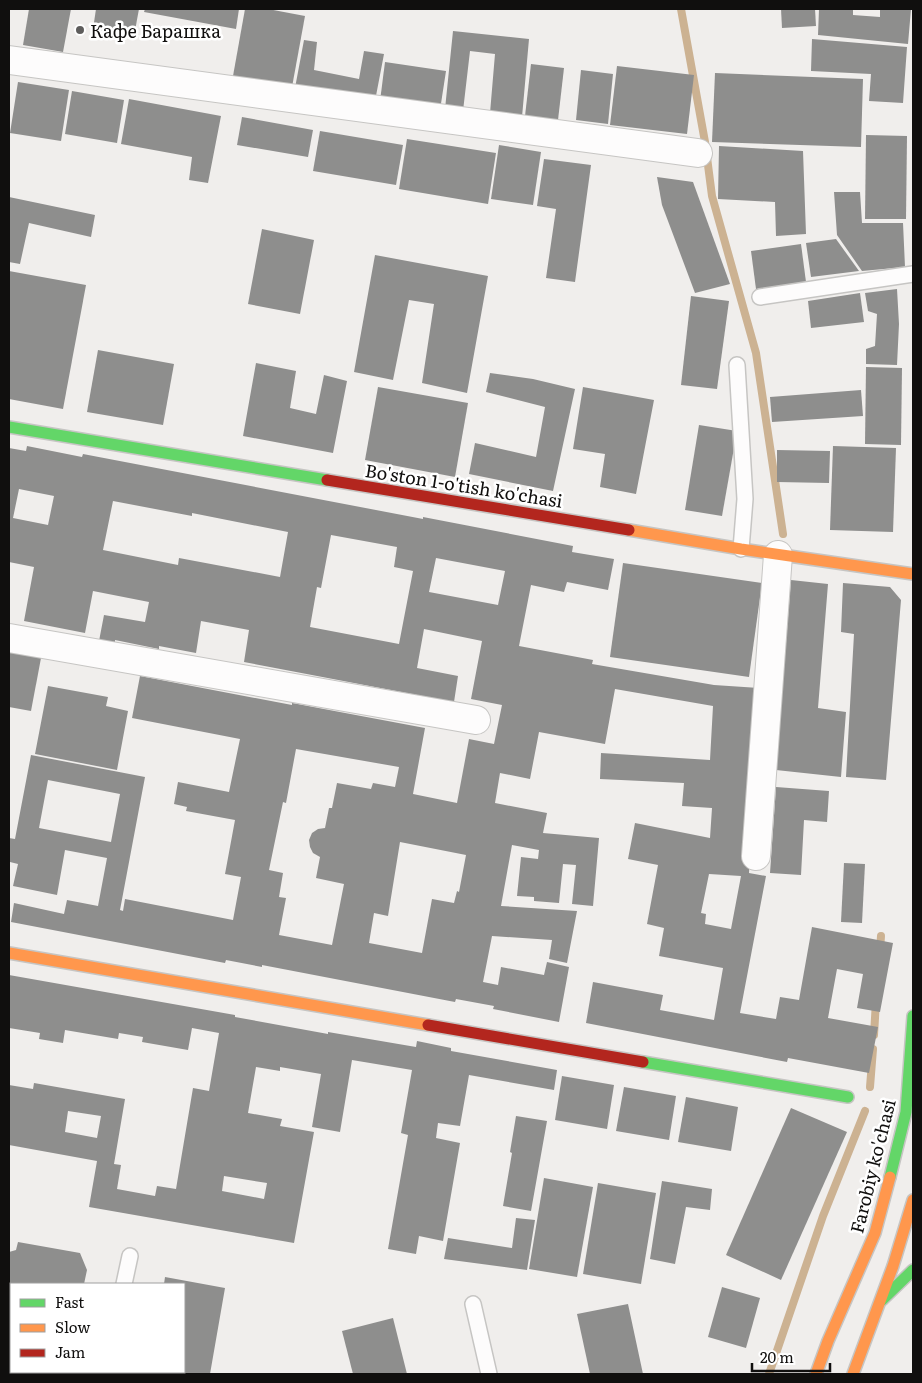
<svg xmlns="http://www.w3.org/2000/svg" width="922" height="1383" viewBox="0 0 922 1383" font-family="Literata,serif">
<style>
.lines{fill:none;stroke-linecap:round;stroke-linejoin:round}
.stream{stroke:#ccb292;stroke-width:8}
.building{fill:#8e8e8d;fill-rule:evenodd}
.lane-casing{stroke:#c6c5c3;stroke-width:18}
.street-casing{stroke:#c6c5c3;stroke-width:30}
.fast-casing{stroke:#c6c5c3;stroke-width:14}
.slow-casing{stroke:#c6c5c3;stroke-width:14}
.jam-casing{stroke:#c6c5c3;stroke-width:14}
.lane{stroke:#fdfcfc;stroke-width:15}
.street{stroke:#fdfcfc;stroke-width:28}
.fast{stroke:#63d668;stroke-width:11}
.slow{stroke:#ff974d;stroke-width:11}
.jam{stroke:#b3261e;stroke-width:11}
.poi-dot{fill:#5e5d5c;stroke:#fff;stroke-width:2}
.labels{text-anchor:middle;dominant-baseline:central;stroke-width:5;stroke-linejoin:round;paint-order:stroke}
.poi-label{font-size:18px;fill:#100f0e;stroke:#fff;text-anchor:start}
.street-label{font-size:18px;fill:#100f0e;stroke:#fff}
</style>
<rect width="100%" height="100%" fill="#f0eeec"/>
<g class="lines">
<!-- stream -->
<g class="stream">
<path d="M681,9L705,142L712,196L756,353L783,534"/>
<path d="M880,950L881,936"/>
<path d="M874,1035L876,1001"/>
<path d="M870,1087L873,1049"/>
<path d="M769,1374L823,1216L865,1111"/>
</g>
</g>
<!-- building -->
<g class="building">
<path d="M29,9H71L63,52L23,45Z"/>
<path d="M96,9H139L134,36L93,29Z"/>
<path d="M145,9H239L236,29L144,12Z"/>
<path d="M245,9H268L305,16L292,87L233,76Z"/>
<path d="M781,9H815L816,26L782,28Z"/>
<path d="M819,9H853V15L880,17V9H911L908,44L818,35Z"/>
<path d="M453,31L529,39L522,117L490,113L495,54L470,51L463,111L445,109Z"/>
<path d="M812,39L907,47L903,103L869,101L871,74L811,71Z"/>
<path d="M304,40L317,42L314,70L359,79L364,51L384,54L375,101L295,88Z"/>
<path d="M385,62L446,71L440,110L380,101Z"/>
<path d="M531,64L564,68L558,120L525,116Z"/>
<path d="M617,66L694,75L687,134L610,125Z"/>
<path d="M581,70L613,74L608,124L576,120Z"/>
<path d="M715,73L863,79L861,147L712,142Z"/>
<path d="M18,82L69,90L61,141L10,133Z"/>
<path d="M72,91L124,100L117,143L65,134Z"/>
<path d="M129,99L221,116L208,183L189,180L192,157L121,144Z"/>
<path d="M242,117L313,130L308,157L237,145Z"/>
<path d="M320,131L403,145L396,185L313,171Z"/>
<path d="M866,135L907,136L906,219H865Z"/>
<path d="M407,139L496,153L488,204L399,189Z"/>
<path d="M499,145L541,152L533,205L491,199Z"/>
<path d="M719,146L803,151L806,234L776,236L775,202L718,199Z"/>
<path d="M544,159L591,165L575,282L546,278L556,209L537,206Z"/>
<path d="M657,177L693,182L730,284L695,293L662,205Z"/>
<path d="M834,192H860L862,223H903L905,267L862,271L837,235Z"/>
<path d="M9,197L95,215L91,237L29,223L20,264L9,262Z"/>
<path d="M262,229L314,240L300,314L248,304Z"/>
<path d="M836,239L859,271L811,277L806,243Z"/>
<path d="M801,244L806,282L756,289L751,251Z"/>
<path d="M375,255L488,276L467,393L422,383L434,304L409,300L393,380L354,372Z"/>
<path d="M9,271L86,285L63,409L9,399Z"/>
<path d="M897,289L899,324L897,365L866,364V349L875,346L877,314L868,311L865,293Z"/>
<path d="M860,293L864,322L811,328L808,301Z"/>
<path d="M691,296L729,301L717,389L681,385Z"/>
<path d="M98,350L174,364L163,425L87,412Z"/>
<path d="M256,363L296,371L290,408L316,414L324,375L347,381L333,453L243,436Z"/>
<path d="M866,367L902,368L901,445L865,444Z"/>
<path d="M490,373L533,379L575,389L553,491L469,474L475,443L536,457L545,407L486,392Z"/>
<path d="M378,387L468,403L455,477L365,460Z"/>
<path d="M583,387L654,400L636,494L600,487L605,454L573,449Z"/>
<path d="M861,390L863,416L772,422L770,397Z"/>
<path d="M699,425L737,431L722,516L685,510Z"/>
<path d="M27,446L82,457L83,454L423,519V517L573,546L572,552L614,559L608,590L567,582L564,592L531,585L519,646L593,660L592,664L714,685L759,688L749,873L766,876L740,1013L776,1019L780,997L799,1000L812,927L893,943L880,1012L857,1008L863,974L837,969L828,1018L878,1027L869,1073L788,1058L787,1062L586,1023L593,982L663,995L660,1010L714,1020L723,968L659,956L664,928L647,924L658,865L628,859L635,823L710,838L712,808L682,806L684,783L600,779L601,753L710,760L713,706L615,689L605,744L539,732L530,779L500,773L495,803L547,813L543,833L599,838L593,906L572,904L576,865L563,864L559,903L534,901V897L517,896L521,857L538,859L539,850L512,845L501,906L577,911L567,963L549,959L552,940L492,936L483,982L498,985L501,967L544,975L547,962L569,967L559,1022L493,1009L494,1006L456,999L455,1002L262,965V967L226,960L225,963L11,922L14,903L64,914L67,900L98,906L107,858L65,850L57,895L13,886L18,864L10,862L9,866V838L15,839L31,755L145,777L120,910L123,911L125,899L233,920L241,877L225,874L235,820L186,811L187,807L174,804L178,782L229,792L240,739L132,718L140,676L292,705V703L425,728L413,794L457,803L469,739L494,744L502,705L471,699L482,641L424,629L417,668L458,676L454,702L244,662L249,630L201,621L196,653L159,646V649L115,640V644L99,641L104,615L145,622L149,602L93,591L85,633L24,621L34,567L9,562V448L26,451ZM19,489L54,496L48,525L13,518ZM113,501L192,516V513L288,532L280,577L179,558L178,565L103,550ZM331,535L397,547L394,567L413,571L399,644L310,627L317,587L321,588ZM436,558L505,571L498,605L429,592ZM296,749L399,767L395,787L373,783L371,789L337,783L332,808H329L325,828L318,829L312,833L309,840L310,847L313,853L320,857L316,878L344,884L332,945L279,935L286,898L279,897L283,873L269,870L283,802L286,803ZM48,780L120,794L111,842L39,828ZM400,842L466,855L459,892L457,891L454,903L432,899L422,953L369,943L374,913L388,916ZM709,874L741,876L731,929L705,924L706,914L701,913Z"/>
<path d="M833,446L896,448L893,532L830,530Z"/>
<path d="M777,450L830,451L829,483L777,482Z"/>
<path d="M623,563L762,583L749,677L610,657Z"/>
<path d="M791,580L828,584L818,708L846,712L841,777L776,770Z"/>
<path d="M843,583L890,587L901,600L886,780L846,777L854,634L841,632Z"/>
<path d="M9,652L41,658L31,711L9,707Z"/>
<path d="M48,686L108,697L106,706L128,711L117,770L35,754Z"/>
<path d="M776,787L829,791L827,822L804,820L801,875L770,873Z"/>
<path d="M844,863L865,864L862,923L841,922Z"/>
<path d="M9,975L235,1015V1017L328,1034V1032L416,1047L417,1041L451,1048V1051L557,1070L554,1090L469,1075L460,1126L438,1123L436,1138L460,1143L443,1241L419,1236L416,1254L388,1249L408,1135L401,1133L412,1070L352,1060L340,1132L312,1127L321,1074L280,1067V1071L256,1067L248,1113L282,1119L280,1126L314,1132L294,1243L89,1207L97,1161L9,1145V1085L33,1089L34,1083L125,1099L114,1164L121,1165L117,1189L155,1196L157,1186L176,1189L193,1088L209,1091L219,1033L192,1028L188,1050L142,1042L143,1037L119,1033L118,1039L65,1030L63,1043L39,1039L40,1033L9,1028ZM68,1111L101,1116L97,1138L65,1132ZM224,1176L267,1183L264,1199L222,1191Z"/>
<path d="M562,1076L614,1085L607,1129L555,1120Z"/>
<path d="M624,1087L676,1096L669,1140L616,1131Z"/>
<path d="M686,1097L738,1107L731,1151L678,1142Z"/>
<path d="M791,1108L847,1132L781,1280L726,1255Z"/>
<path d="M516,1116L547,1121L531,1211L503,1206L512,1153L510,1152Z"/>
<path d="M544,1178L593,1187L577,1277L529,1269Z"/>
<path d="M662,1181L712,1189L710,1210L686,1207L675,1264L650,1259Z"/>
<path d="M598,1183L656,1193L641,1284L583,1274Z"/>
<path d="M516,1218L535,1220L527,1270L444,1259L448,1238L512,1248Z"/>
<path d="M18,1242L80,1253L87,1270L84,1284H11V1315H9V1252L16,1250Z"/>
<path d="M165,1277L225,1288L210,1374H148V1372H184V1284H164Z"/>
<path d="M722,1287L760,1298L746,1348L708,1337Z"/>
<path d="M628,1304L643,1374H590L577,1314Z"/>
<path d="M393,1318L407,1374H353L342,1331Z"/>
<path d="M9,1335H11V1372H84V1374H9L10,1363L9,1362Z"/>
</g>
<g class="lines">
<!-- lane casing -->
<g class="lane-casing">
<g id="lane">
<path d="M760,297L913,274"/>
<path d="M737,365L745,499L741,549"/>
<path d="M124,1284L130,1256"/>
<path d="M473,1304L489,1374"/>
<path d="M105,1374L106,1372"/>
</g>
</g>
<!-- street casing -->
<g class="street-casing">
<g id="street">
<path d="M9,60L698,153"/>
<path d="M9,638L476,720"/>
<path d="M756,856L778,555"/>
</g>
</g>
<!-- fast casing -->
<g class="fast-casing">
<g id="fast">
<path d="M9,427L327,480"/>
<path d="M643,1062L848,1097"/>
<path d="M890,1177L906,1112L913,1016"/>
<path d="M882,1300L913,1270"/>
</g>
</g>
<!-- slow casing -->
<g class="slow-casing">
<g id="slow">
<path d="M629,530L741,549L913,574"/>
<path d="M9,953L428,1025"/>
<path d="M816,1374L828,1341L875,1233L890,1177"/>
<path d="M853,1374L893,1266L913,1200"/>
</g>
</g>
<!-- jam casing -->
<g class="jam-casing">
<g id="jam">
<path d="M327,480L629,530"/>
<path d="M428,1025L643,1062"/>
</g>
</g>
<!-- lane -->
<use href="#lane" class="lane"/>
<!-- street -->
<use href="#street" class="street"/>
<!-- fast -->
<use href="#fast" class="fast"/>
<!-- slow -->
<use href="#slow" class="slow"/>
<!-- jam -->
<use href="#jam" class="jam"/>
</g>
<!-- markers -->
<circle class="poi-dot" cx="80" cy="30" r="5"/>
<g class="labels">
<!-- poi labels -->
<g class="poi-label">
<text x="90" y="30">Кафе Барашка</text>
</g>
<!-- street labels -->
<g class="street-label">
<text transform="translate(464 485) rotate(9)">Bo'ston 1-o'tish ko'chasi</text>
<text transform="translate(872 1166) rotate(-76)">Farobiy ko'chasi</text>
</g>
</g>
<!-- border -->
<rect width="922" height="1383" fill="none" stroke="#100f0e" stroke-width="20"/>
<!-- legend -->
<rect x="10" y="1283" width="175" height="90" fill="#ffffff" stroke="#9f9f9f"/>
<rect x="20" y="1299" width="25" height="8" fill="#63d668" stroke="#9f9f9f"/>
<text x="55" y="1308" font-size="15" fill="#100f0e">Fast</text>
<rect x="20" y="1324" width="25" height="8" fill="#ff974d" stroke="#9f9f9f"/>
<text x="55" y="1333" font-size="15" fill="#100f0e">Slow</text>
<rect x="20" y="1349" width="25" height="8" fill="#b3261e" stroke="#9f9f9f"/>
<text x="55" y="1358" font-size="15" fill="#100f0e">Jam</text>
<!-- scale -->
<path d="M752 1363v8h78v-8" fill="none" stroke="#100f0e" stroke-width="2.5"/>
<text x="760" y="1363" font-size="15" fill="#100f0e" stroke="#ffffff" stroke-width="4" paint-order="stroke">20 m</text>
</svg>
